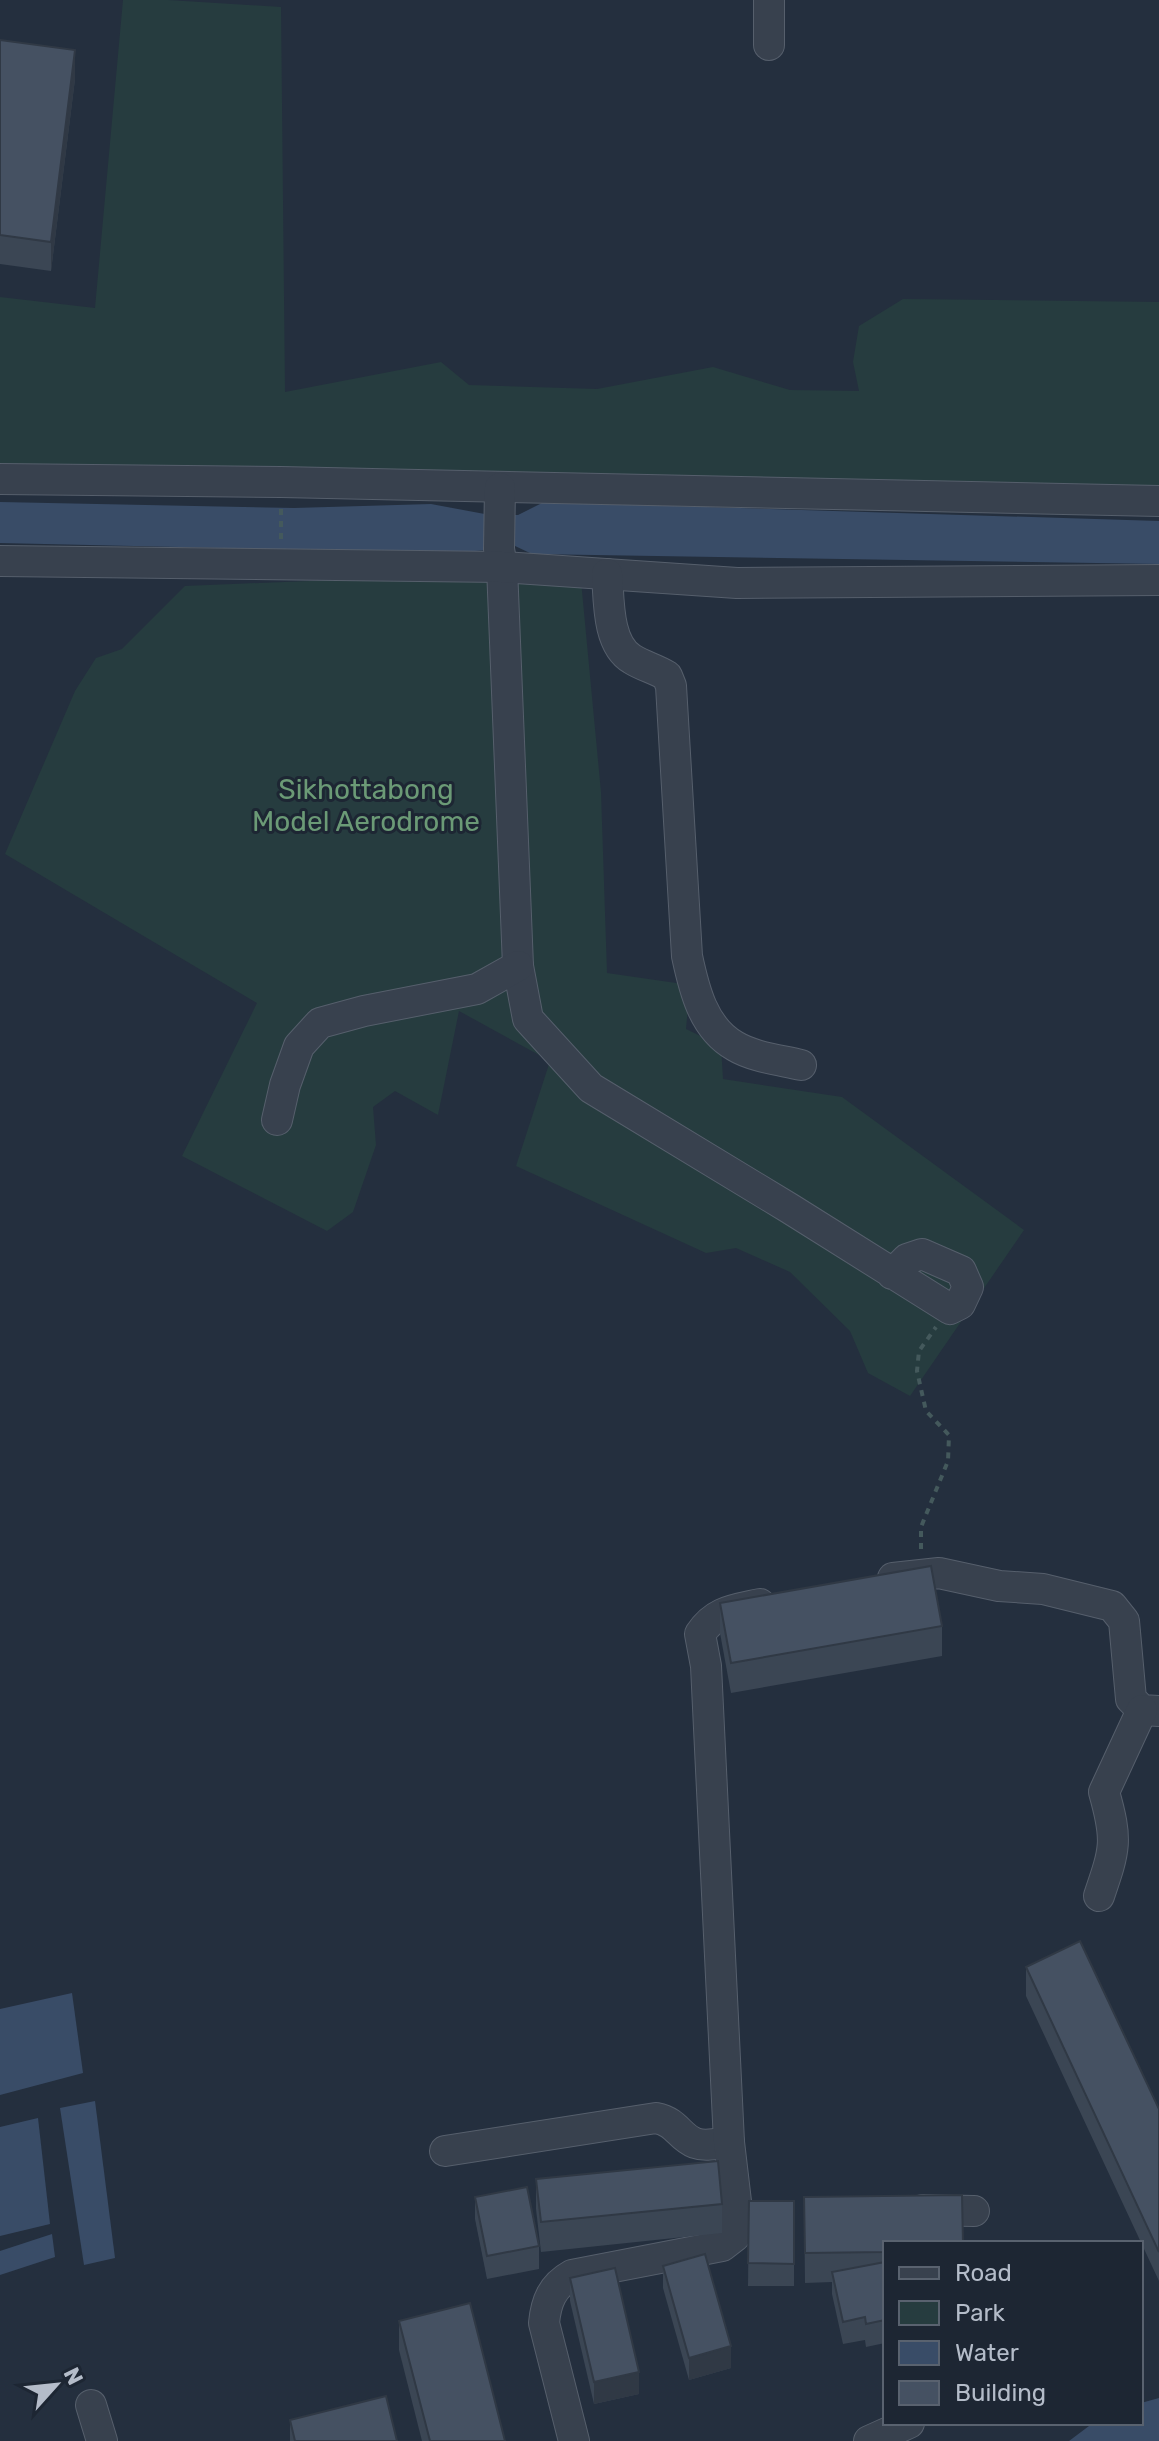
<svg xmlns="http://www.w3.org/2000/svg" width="1159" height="2441" viewBox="0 0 1159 2441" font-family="Rubik,sans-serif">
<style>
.green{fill:#263c3f}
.water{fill:#394c67}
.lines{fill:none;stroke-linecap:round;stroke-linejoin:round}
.minor-casing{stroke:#565f6c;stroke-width:32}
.path{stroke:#44595c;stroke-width:4;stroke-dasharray:6 6;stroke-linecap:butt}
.minor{stroke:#38414e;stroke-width:30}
.wall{fill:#3b4654}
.shaded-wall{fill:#303945}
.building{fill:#455162;stroke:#303945;stroke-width:2}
.labels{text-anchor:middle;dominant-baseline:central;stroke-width:6;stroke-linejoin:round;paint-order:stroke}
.park-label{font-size:28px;fill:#6b9a76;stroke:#1d2633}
</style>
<rect width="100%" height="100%" fill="#242f3e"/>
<!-- green -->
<g class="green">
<path d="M123,0H168L281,7L285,392L441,362L469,385L597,389L713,367L790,390L859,391L853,362L859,326L903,299L1159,302V488L0,465V297L95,308Z"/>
<path d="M580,570L601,792L607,973L690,985L686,1029L721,1046L723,1079L842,1097L1024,1230L910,1396L868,1373L850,1331L790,1272L736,1248L706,1253L516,1166L550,1061L459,1011L438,1115L395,1091L373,1107L376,1145L353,1212L327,1231L182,1156L257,1003L5,854L75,691L96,658L122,649L185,586Z"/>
</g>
<!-- water -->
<g class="water">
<path d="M0,502L294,508L431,504L490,515H518L544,502L1159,521V564L532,554L513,545L499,549L451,553L0,543Z"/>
<path d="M72,1993L83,2073L0,2095V2009Z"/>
<path d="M95,2101L115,2258L84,2265L60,2108Z"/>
<path d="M38,2118L50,2224L0,2236V2127Z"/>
<path d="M52,2234L55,2257L0,2275V2251Z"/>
<path d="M1159,2398V2441H1069L1093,2423H1141V2403Z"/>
</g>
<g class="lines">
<!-- minor casing -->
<g class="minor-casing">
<g id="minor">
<path d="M769,45V0"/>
<path d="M0,479L281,482L1159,501"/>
<path d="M500,488L499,549L502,567L518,966L528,1019L591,1088L789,1208L950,1309L960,1304L968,1287L961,1271L922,1254L907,1259L892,1274"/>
<path d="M0,561L502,567L737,583L1159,580"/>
<path d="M607,574C609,600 607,644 632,659C643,666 656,669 667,676L671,686L687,956C694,989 703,1028 735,1046C753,1057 780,1060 801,1065"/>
<path d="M277,1120L285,1085L299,1046L320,1023L364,1011L477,989L518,966"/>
<path d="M893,1578L939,1573L999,1586L1043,1589L1112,1606L1124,1621L1131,1699L1142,1710L1159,1711"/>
<path d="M1099,1896C1115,1849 1118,1841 1104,1792L1142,1710"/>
<path d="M445,2151L656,2118C677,2122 679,2137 695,2143C706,2147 719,2143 729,2142"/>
<path d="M923,2210L974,2211"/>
<path d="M91,2405L102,2441"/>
<path d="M574,2441L544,2323C546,2302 552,2286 572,2275L722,2246L735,2236L737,2210L729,2142L706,1666L700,1634C715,1611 733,1610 760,1604"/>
<path d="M869,2441L909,2423"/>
</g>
</g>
<!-- path -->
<g class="path">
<path d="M281,539V508"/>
<path d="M921,1549V1527L948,1461L949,1435L926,1411L917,1371L919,1351L936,1327"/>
</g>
<!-- minor -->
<use href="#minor" class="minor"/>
</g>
<!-- wall -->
<g class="wall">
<path d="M0,40L75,79L51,271L0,264Z"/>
<path d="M720,1603L942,1626V1656L731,1693L720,1633Z"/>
<path d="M1026,1967L1159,2109V2281L1026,1996Z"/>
<path d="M536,2179L722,2204V2233L541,2252L536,2209Z"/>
<path d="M475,2197L539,2246V2269L487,2279L475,2219Z"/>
<path d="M804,2197L885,2243V2343L866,2347L865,2340L843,2344L832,2294V2282L805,2283Z"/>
<path d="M749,2201H794V2286H748Z"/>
<path d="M663,2266L731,2368L689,2380L663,2288Z"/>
<path d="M570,2278L639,2394L594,2404L570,2301Z"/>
<path d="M399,2321L505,2441H422L399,2350Z"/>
<path d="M290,2420L397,2441H290Z"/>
</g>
<!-- shaded-wall -->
<g class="shaded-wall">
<path d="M75,50V79L51,271V242Z"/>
<path d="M731,2346V2368L689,2380V2358Z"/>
<path d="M639,2372V2394L594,2404V2382Z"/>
</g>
<!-- building -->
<g class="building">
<path d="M0,40L75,50L51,242L0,235Z"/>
<path d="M931,1566L942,1626L731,1663L720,1603Z"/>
<path d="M1080,1941L1159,2109V2252L1026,1967Z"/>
<path d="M718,2161L722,2204L541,2222L536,2179Z"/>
<path d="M527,2187L539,2246L487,2256L475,2197Z"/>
<path d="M962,2195L963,2243H885V2252L805,2253L804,2197Z"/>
<path d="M749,2201H794V2264L748,2263Z"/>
<path d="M705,2254L731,2346L689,2358L663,2266Z"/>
<path d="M885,2262V2320L866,2324L865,2317L843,2322L832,2272Z"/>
<path d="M615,2268L639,2372L594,2382L570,2278Z"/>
<path d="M470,2303L505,2441H430L399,2321Z"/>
<path d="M386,2396L397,2441H295L290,2420Z"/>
</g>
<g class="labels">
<!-- park labels -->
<g class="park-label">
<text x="366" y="789">Sikhottabong<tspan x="366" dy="32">Model Aerodrome</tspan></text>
</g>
</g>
<!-- legend -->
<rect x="883" y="2241" width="260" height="184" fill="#1d2633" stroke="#59626f" stroke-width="2"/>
<rect x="899" y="2267" width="40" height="12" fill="#38414e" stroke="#59626f" stroke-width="2"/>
<text x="955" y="2281" font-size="24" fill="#b4bcc9">Road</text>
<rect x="899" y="2301" width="40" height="24" fill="#263c3f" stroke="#59626f" stroke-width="2"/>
<text x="955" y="2321" font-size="24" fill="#b4bcc9">Park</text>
<rect x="899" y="2341" width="40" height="24" fill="#394c67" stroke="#59626f" stroke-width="2"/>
<text x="955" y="2361" font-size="24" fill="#b4bcc9">Water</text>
<rect x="899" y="2381" width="40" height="24" fill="#455162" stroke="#59626f" stroke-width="2"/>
<text x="955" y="2401" font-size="24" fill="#b4bcc9">Building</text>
<!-- north arrow -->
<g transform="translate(56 2385) rotate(63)" stroke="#1d2633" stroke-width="6" paint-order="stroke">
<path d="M0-6L14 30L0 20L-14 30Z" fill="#b4bcc9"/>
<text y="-12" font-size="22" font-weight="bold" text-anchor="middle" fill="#b4bcc9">N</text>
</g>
</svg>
